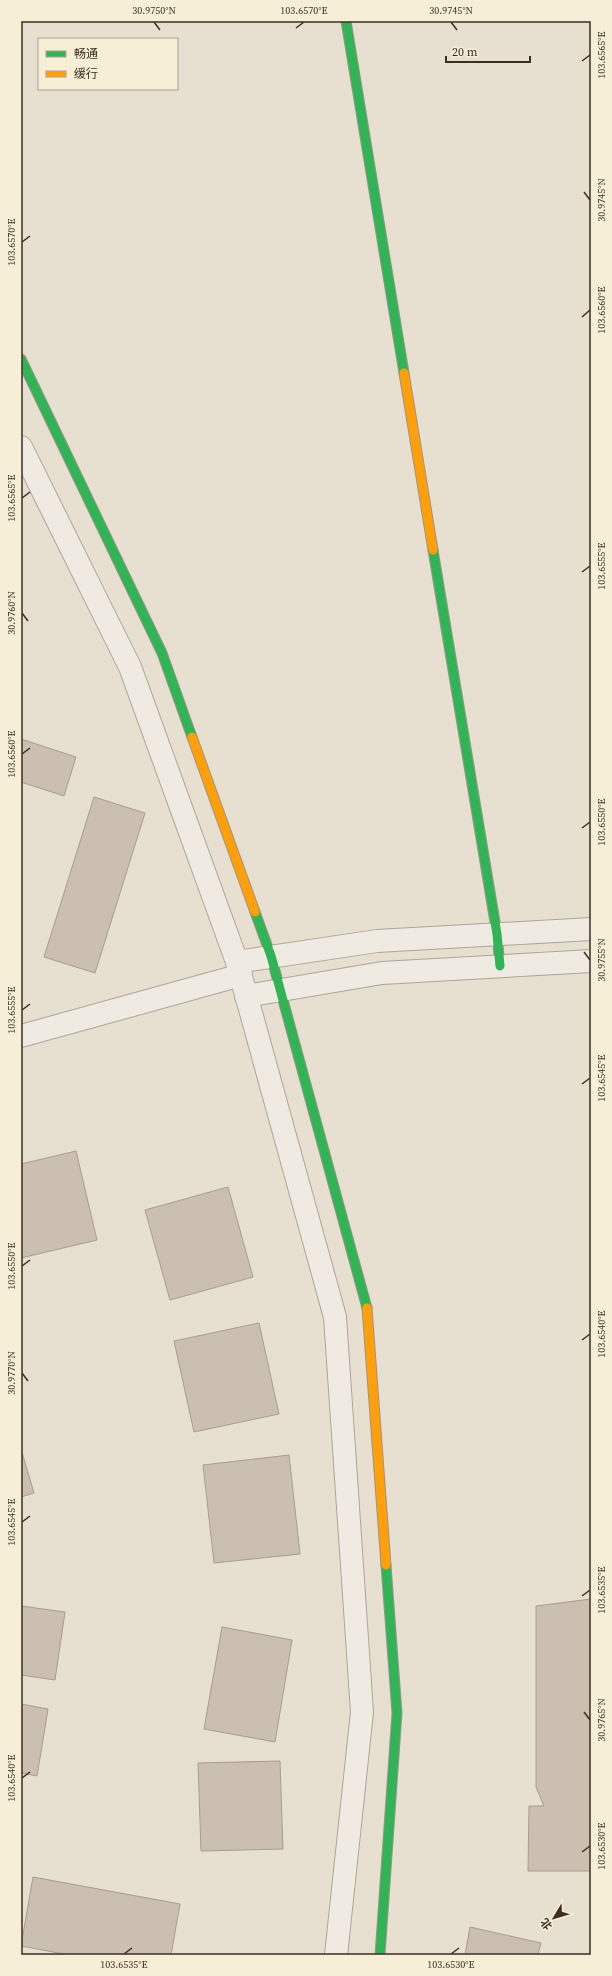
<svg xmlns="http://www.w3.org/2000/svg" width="612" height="1976" viewBox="0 0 612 1976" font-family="'Source Serif 4','Noto Sans SC',serif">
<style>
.building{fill:#cbbfb2;stroke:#a89c90}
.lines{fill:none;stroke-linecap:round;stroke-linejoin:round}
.street-casing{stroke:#ada599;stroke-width:24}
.fast-casing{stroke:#9c958a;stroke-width:11}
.slow-casing{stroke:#9c958a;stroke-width:11}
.street{stroke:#efebe3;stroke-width:22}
.fast{stroke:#30b455;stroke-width:9}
.slow{stroke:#ff9f0a;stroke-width:9}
.ticks{fill:none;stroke:#3d2e20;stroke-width:1.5}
.neatline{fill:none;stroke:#3d2e20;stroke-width:1.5}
.ticks-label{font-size:10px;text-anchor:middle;fill:#3d2e20}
</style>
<rect width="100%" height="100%" fill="#e7e0d1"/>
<!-- building -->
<g class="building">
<path d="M21,739L76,757L64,796L21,782Z"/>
<path d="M94,797L145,813L95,973L44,957Z"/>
<path d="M76,1151L97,1240L21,1258V1164Z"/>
<path d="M228,1187L253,1277L170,1300L145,1210Z"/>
<path d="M259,1323L279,1414L194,1432L174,1341Z"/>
<path d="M21,1449L34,1493L21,1497Z"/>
<path d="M289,1455L300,1554L214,1563L203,1465Z"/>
<path d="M591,1599V1871H528L529,1806H544L536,1787V1606Z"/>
<path d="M21,1606L65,1612L55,1680L21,1675Z"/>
<path d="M222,1627L292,1640L275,1742L204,1729Z"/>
<path d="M21,1704L48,1709L37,1776L21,1773Z"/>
<path d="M280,1761L283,1849L201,1851L198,1763Z"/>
<path d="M33,1877L180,1904L171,1955H69L21,1946Z"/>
<path d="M470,1927L541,1943L538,1955H465Z"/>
</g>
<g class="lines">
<!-- street casing -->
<g class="street-casing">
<g id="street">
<path d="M21,447L130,667L237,962L335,1317L362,1712L336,1955"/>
<path d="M237,962L377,941L591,929"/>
<path d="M246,996L382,973L591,961"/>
<path d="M21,1036L241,975"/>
</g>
</g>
<!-- fast casing -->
<g class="fast-casing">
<g id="fast">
<path d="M346,21L404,373"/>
<path d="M21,359L162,653L192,737"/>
<path d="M433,550L497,934L500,966"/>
<path d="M255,912L271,956L367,1308"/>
<path d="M380,1955L397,1713L386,1565"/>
</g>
</g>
<!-- slow casing -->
<g class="slow-casing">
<g id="slow">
<path d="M404,373L433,550"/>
<path d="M192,737L255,912"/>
<path d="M367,1308L386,1565"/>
</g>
</g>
<!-- street -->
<use href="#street" class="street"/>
<!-- fast -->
<use href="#fast" class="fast"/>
<!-- slow -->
<use href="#slow" class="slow"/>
</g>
<!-- ticks -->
<path class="ticks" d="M154,22L160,30M451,22L457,30M296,28L304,22M582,61L590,55M584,192L590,200M22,242L30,236M582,317L590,310M22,498L30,492M582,572L590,566M22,613L28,621M22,754L30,748M582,828L590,822M584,952L590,960M22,1010L30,1004M582,1084L590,1078M22,1266L30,1260M582,1340L590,1334M22,1373L28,1381M22,1522L30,1516M582,1596L590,1590M584,1712L590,1720M22,1778L30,1772M582,1852L590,1846M124,1954L132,1948M451,1954L459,1948"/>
<!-- border -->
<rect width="612" height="1976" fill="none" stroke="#f7eed8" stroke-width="44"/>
<!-- legend -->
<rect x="38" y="38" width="140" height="52" fill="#f7eed8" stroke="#ada18e"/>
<rect x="46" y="51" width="20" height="6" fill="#30b455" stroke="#ada18e"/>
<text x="74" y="58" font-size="12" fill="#3d2e20">畅通</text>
<rect x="46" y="71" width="20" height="6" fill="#ff9f0a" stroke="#ada18e"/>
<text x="74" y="78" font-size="12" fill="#3d2e20">缓行</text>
<!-- north arrow -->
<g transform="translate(554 1918) rotate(232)" stroke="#f7eed8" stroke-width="3" paint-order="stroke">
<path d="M0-3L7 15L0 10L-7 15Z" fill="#3d2e20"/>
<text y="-6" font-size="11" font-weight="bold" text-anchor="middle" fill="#3d2e20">北</text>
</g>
<!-- scale -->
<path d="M446 56v6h84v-6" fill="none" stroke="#3d2e20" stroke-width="2"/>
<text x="452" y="56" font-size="12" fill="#3d2e20" stroke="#f7eed8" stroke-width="3" paint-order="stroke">20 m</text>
<rect x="22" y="22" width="568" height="1932" class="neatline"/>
<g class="ticks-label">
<text x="154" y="14">30.9750°N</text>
<text x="304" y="14">103.6570°E</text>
<text x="451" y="14">30.9745°N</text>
<text transform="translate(601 55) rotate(-90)" y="4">103.6565°E</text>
<text transform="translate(601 200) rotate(-90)" y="4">30.9745°N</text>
<text transform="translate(11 242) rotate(-90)" y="4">103.6570°E</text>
<text transform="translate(601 310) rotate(-90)" y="4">103.6560°E</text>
<text transform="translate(11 498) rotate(-90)" y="4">103.6565°E</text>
<text transform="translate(601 566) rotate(-90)" y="4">103.6555°E</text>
<text transform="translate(11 613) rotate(-90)" y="4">30.9760°N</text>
<text transform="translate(11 754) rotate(-90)" y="4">103.6560°E</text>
<text transform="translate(601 822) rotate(-90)" y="4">103.6550°E</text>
<text transform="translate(601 960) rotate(-90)" y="4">30.9755°N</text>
<text transform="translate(11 1010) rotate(-90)" y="4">103.6555°E</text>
<text transform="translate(601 1078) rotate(-90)" y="4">103.6545°E</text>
<text transform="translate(11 1266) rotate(-90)" y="4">103.6550°E</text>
<text transform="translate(601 1334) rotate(-90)" y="4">103.6540°E</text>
<text transform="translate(11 1373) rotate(-90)" y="4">30.9770°N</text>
<text transform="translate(11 1522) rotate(-90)" y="4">103.6545°E</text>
<text transform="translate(601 1590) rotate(-90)" y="4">103.6535°E</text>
<text transform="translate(601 1720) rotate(-90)" y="4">30.9765°N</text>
<text transform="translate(11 1778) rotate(-90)" y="4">103.6540°E</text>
<text transform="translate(601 1846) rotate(-90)" y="4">103.6530°E</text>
<text x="124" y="1968">103.6535°E</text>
<text x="451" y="1968">103.6530°E</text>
</g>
</svg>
